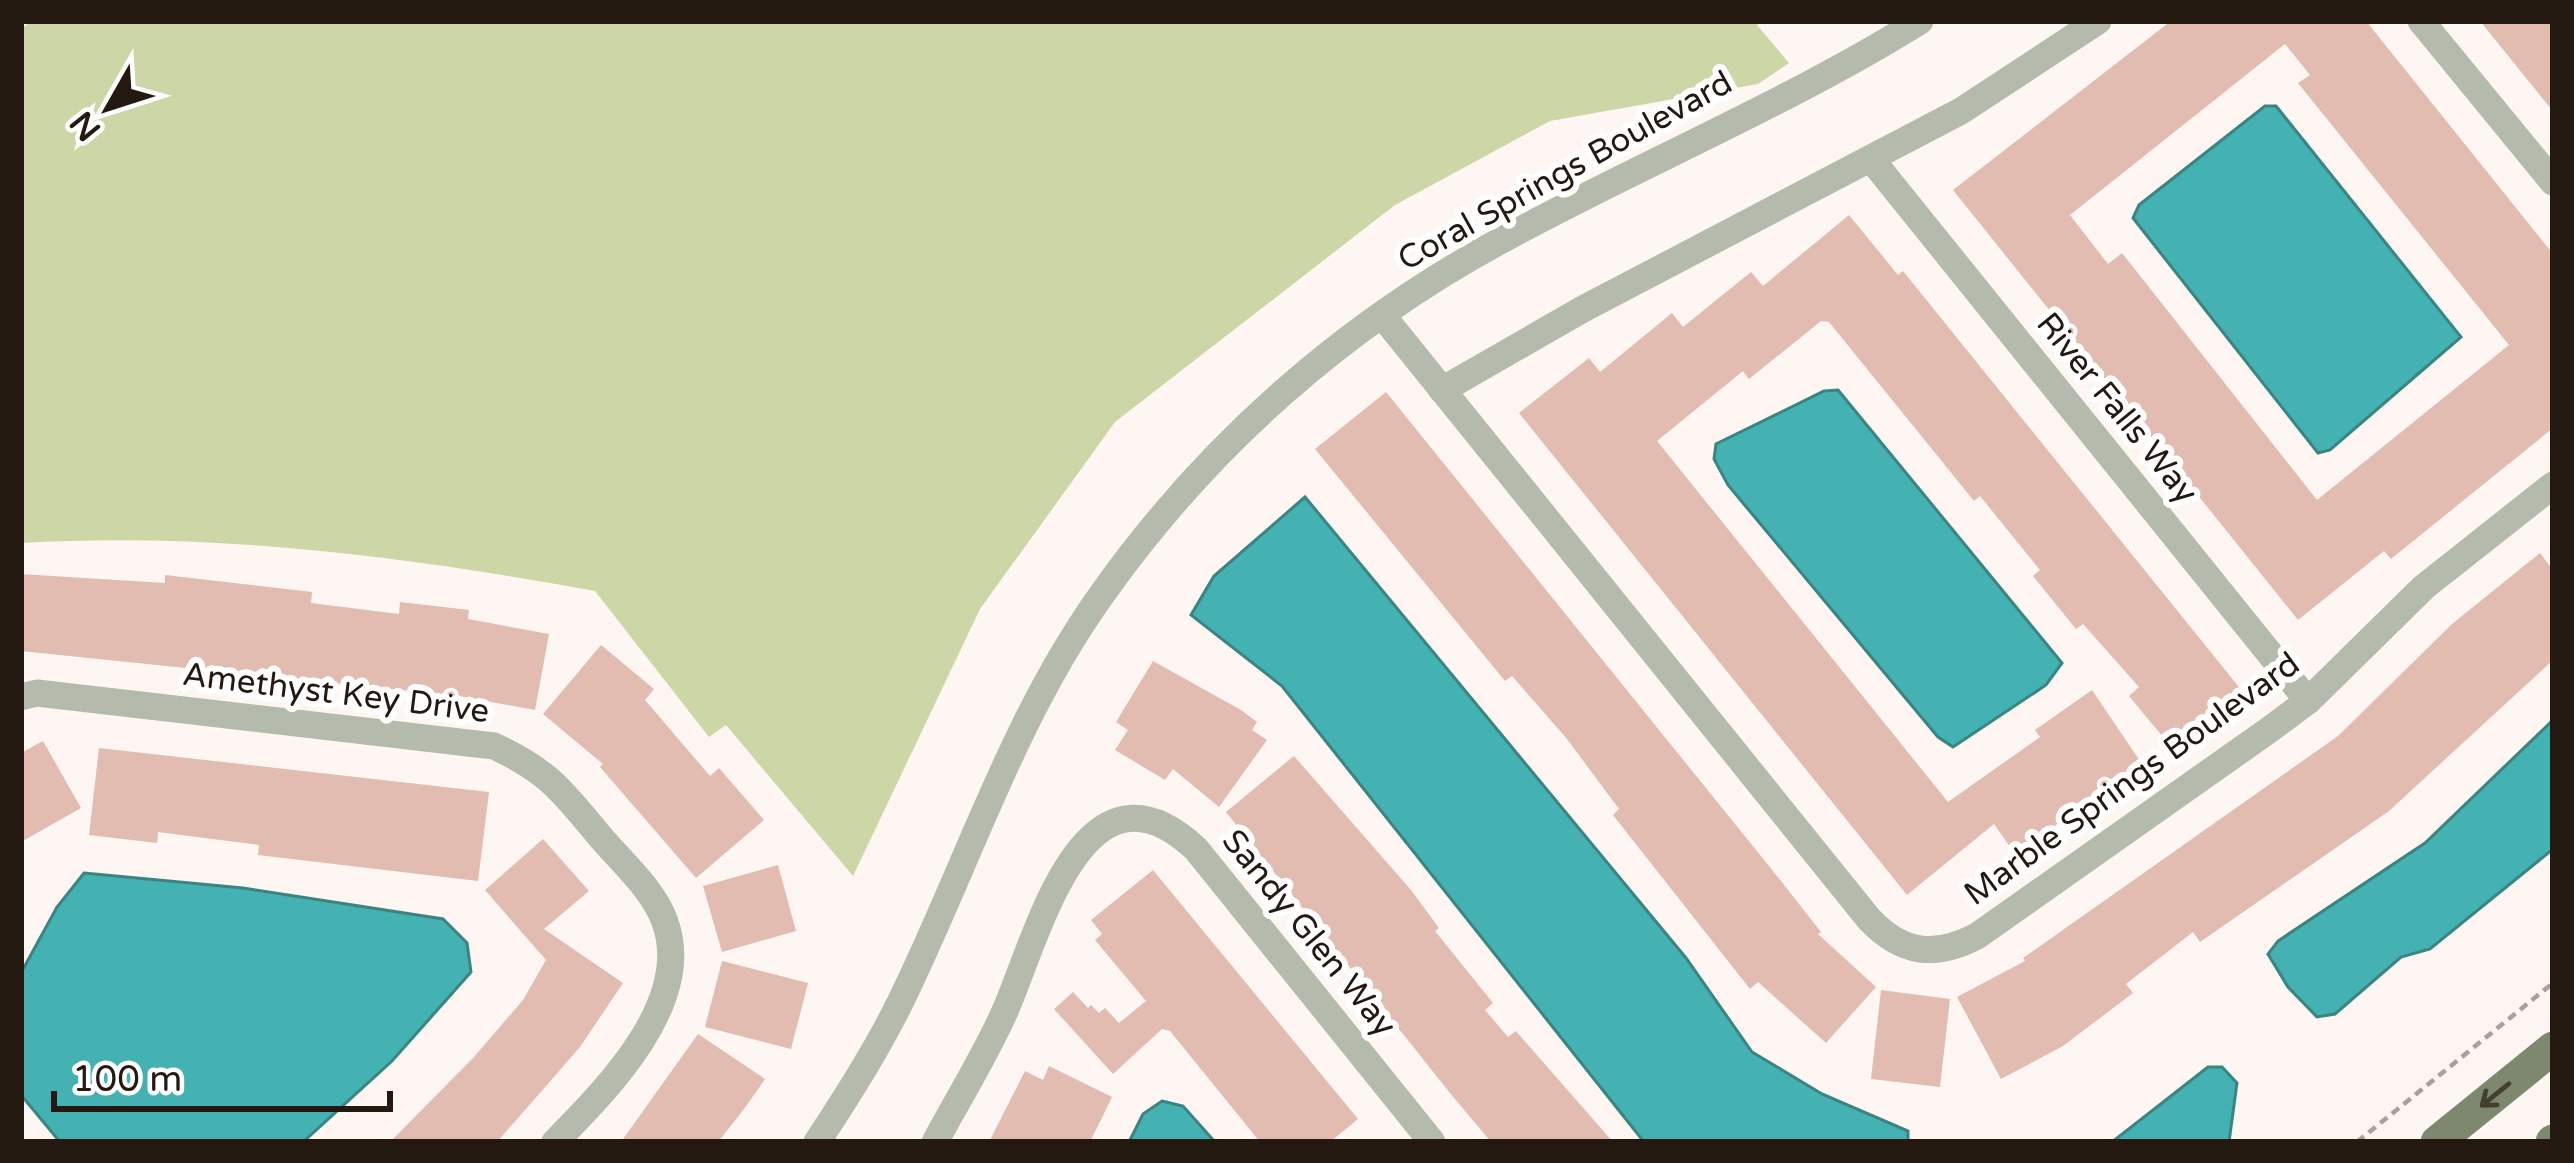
<svg xmlns="http://www.w3.org/2000/svg" width="2574" height="1163" viewBox="0 0 2574 1163" font-family="'Varela Round',sans-serif">
<style>
.green{fill:#ccd6a7}
.water{fill:#44b2b2;stroke:#3a8481;stroke-width:3}
.building{fill:#e2bbb1;fill-rule:evenodd}
.lines{fill:none;stroke-linecap:round;stroke-linejoin:round}
.path{stroke:#a9a09a;stroke-width:4.5;stroke-dasharray:9 6;stroke-linecap:butt}
.minor{stroke:#b5bbac;stroke-width:27}
.major{stroke:#7e886e;stroke-width:33}
.oneway{stroke:#444031}
.labels{text-anchor:middle;dominant-baseline:central;stroke-width:12;stroke-linejoin:round;paint-order:stroke}
.street-label{font-size:33px;fill:#241910;stroke:#fff}
</style>
<rect width="100%" height="100%" fill="#fdf6f2"/>
<!-- green -->
<path class="green" d="M32,21H1762L1757,25L1789,63L1758,84L1550,121L1395,205L1115,422L980,609L853,876L726,725L709,737L595,591C404,556 215,532 21,543V29Z"/>
<!-- water -->
<g class="water">
<path d="M2265,106H2276L2461,337L2330,450L2318,453L2133,218L2139,205Z"/>
<path d="M1838,390L2062,663L2046,685L1953,747L1938,737L1728,485L1714,459L1716,444L1824,391Z"/>
<path d="M1305,497L1686,958L1752,1052L1822,1094L1908,1131V1142H1644L1282,686L1191,615L1214,576Z"/>
<path d="M2553,720V849L2430,949L2401,957L2335,1014L2317,1017L2288,987L2268,954L2278,941L2425,843Z"/>
<path d="M84,873L243,888L443,919L467,943L471,972L392,1061L303,1142H60L21,1095V973L57,907Z"/>
<path d="M2208,1067H2222L2237,1083L2229,1142H2112Z"/>
<path d="M1162,1101L1183,1106L1215,1142H1129L1143,1114Z"/>
</g>
<!-- building -->
<g class="building">
<path d="M2171,21H2366L2553,254V428L2391,559L2384,551L2298,620L1953,190ZM2285,44L2310,75L2298,83L2509,345L2317,500L2122,253L2108,264L2070,215Z"/>
<path d="M2480,21H2553V111L2543,99Z"/>
<path d="M1849,215L1898,275L1903,271L2243,692L2173,749L2129,696L2139,687L2083,624L2076,629L2033,576L2040,570L1980,496L1974,501L1829,322L1821,321L1749,379L1743,371L1657,441L1948,802L2040,737L2035,730L2092,690L2142,764L2015,854L1994,824L1907,895L1519,413L1589,358L1600,372L1672,313L1683,327L1751,272L1763,286Z"/>
<path d="M1386,392L1773,871L1821,932L1818,934L1876,987L1826,1043L1758,982L1750,989L1613,815L1619,809L1567,739L1512,676L1505,681L1315,449Z"/>
<path d="M2540,553L2553,570V660L2389,811L2200,942L2193,932L2126,984L2133,993L2063,1046L2001,1079L1957,997L2025,961L2023,958L2338,736L2452,624Z"/>
<path d="M21,574L165,583V575L312,592L311,603L399,614L400,602L469,610L468,619L549,634L535,710L459,696L21,651Z"/>
<path d="M601,645L654,689L645,700L710,776L719,768L764,820L696,878L600,767L603,764L543,714Z"/>
<path d="M1153,661L1241,710L1257,722L1252,730L1267,740L1219,807L1173,769L1165,780L1115,750L1128,730L1116,722Z"/>
<path d="M43,741L81,808L21,842V753Z"/>
<path d="M99,748L489,792L478,881L258,855L259,845L158,832L157,843L89,835Z"/>
<path d="M1294,756L1411,890L1439,928L1435,931L1493,1003L1485,1010L1508,1037L1516,1031L1613,1142H1491L1450,1093L1226,812Z"/>
<path d="M543,839L589,891L544,929L623,983L580,1047L497,1142H390L473,1058L523,1000L546,960L485,890Z"/>
<path d="M778,865L796,931L722,952L703,886Z"/>
<path d="M1153,870L1358,1119L1330,1142H1260L1170,1031L1162,1029L1113,1074L1054,1009L1073,992L1088,1008L1091,1005L1099,1013L1105,1008L1119,1023L1146,1001L1095,940L1102,934L1091,920Z"/>
<path d="M722,961L808,983L791,1049L705,1027Z"/>
<path d="M1881,990L1950,999L1940,1087L1871,1079Z"/>
<path d="M698,1034L765,1079L744,1109L718,1142H621Z"/>
<path d="M1049,1066L1112,1097L1090,1142H989L1025,1071L1043,1080Z"/>
</g>
<g class="lines">
<!-- path -->
<path class="path" d="M2357,1142L2553,983"/>
<!-- minor -->
<g class="minor">
<path d="M2421,21L2553,182"/>
<path d="M1871,159L2308,701"/>
<path d="M1382,315L1869,919C1902,954 1935,958 1977,936L2269,730L2308,701L2424,587L2553,485"/>
<path d="M1442,390L1583,309L1961,111L2098,21"/>
<path d="M21,697L37,693L494,746C552,773 563,793 604,841C625,865 654,891 665,922C694,1002 607,1089 555,1142"/>
<path d="M817,1142C850,1092 883,1040 908,986C971,854 1015,717 1100,597C1207,445 1347,322 1511,235C1646,162 1790,102 1920,21"/>
<path d="M935,1142C958,1099 985,1056 1005,1011C1037,939 1083,743 1196,849L1432,1142"/>
</g>
<!-- major -->
<g class="major">
<path d="M2437,1142L2553,1048"/>
<path d="M2552,1142L2553,1141"/>
</g>
</g>
<!-- one-way arrows -->
<defs><path id="oneway-shaft" d="M-6 0H5M1.5-3L5.5 0L1.5 3" fill="none" stroke-width="1.6" stroke-linecap="round" stroke-linejoin="round" transform="scale(3)"/></defs>
<use class="oneway" href="#oneway-shaft" transform="translate(2495 1095) rotate(141)"/>
<g class="labels">
<!-- street labels -->
<g class="street-label">
<text transform="translate(1565 171) rotate(-29)">Coral Springs Boulevard</text>
<text transform="translate(2117 408) rotate(51)">River Falls Way</text>
<text transform="translate(336 693) rotate(7)">Amethyst Key Drive</text>
<text transform="translate(2132 779) rotate(-36)">Marble Springs Boulevard</text>
<text transform="translate(1309 933) rotate(51)">Sandy Glen Way</text>
</g>
</g>
<!-- border -->
<rect width="2574" height="1163" fill="none" stroke="#241910" stroke-width="48"/>
<!-- north arrow -->
<g transform="translate(108 108) rotate(231)" stroke="#ffffff" stroke-width="9" paint-order="stroke">
<path d="M0-9L21 45L0 30L-21 45Z" fill="#241910"/>
<text y="-18" font-size="33" font-weight="bold" text-anchor="middle" fill="#241910">N</text>
</g>
<!-- scale -->
<path d="M54 1091v18h336v-18" fill="none" stroke="#241910" stroke-width="6"/>
<text x="72" y="1091" font-size="36" fill="#241910" stroke="#ffffff" stroke-width="9" paint-order="stroke">100 m</text>
</svg>
